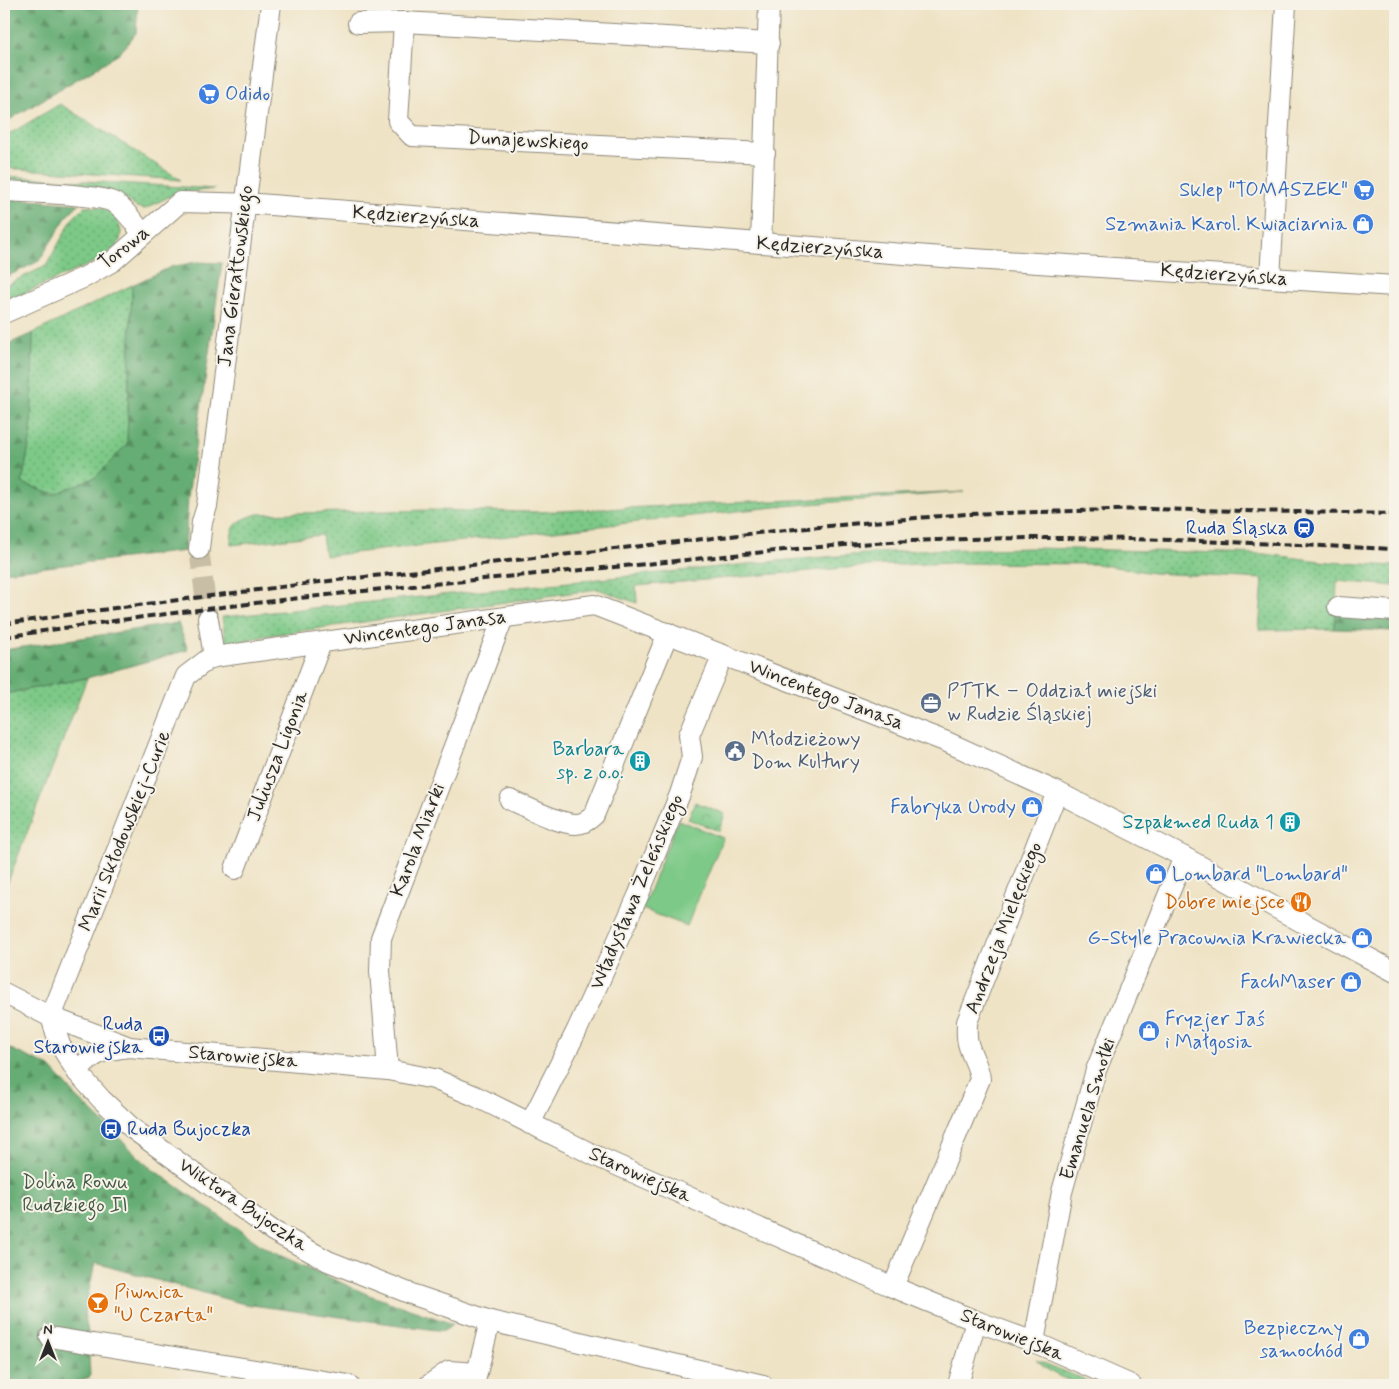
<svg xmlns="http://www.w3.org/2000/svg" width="1399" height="1389" viewBox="0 0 1399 1389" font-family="Mynerve,sans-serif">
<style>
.grass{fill:url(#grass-dots);stroke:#547a59}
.forest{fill:url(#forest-firs);stroke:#486c50}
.park{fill:url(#park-crowns);stroke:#547a59}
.pitch{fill:#7dc987;stroke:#547a59}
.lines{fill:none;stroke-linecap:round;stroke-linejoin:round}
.minor-tunnel{stroke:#c8bea6;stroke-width:20;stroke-dasharray:20 10;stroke-linecap:butt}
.minor-casing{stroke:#8d8778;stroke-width:22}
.minor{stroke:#fff;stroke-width:20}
.rail{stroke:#2b2b2b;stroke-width:4;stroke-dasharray:8 4;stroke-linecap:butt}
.labels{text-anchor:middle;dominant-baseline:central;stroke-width:4;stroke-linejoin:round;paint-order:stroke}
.shop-label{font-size:20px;fill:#366cbe;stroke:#f7f3e8;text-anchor:end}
.street-label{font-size:20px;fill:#2b2b2b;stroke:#f7f3e8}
.transit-label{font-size:20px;fill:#164399;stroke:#f7f3e8;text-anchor:end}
.service-label{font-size:20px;fill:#4e5e75;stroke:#f7f3e8;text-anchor:start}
.culture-label{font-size:20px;fill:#0d838f;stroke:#f7f3e8;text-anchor:end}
.food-label{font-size:20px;fill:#c56008;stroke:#f7f3e8;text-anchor:end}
.park-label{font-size:20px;fill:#445a47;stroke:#f7f3e8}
</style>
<defs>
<pattern id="grass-dots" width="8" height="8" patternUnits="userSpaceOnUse" patternTransform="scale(1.25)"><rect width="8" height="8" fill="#7dc987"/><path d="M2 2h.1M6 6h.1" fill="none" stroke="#67a36f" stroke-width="1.8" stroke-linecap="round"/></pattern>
<pattern id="forest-firs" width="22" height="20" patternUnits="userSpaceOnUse" patternTransform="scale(1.25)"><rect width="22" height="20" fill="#66ad74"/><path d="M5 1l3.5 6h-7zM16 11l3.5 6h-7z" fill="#548d5f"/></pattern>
<pattern id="park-crowns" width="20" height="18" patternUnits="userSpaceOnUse" patternTransform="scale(1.25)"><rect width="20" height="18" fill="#7dc987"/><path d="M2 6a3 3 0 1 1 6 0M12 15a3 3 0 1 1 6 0" fill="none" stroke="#67a36f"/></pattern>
</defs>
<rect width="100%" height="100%" fill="#f7f3e8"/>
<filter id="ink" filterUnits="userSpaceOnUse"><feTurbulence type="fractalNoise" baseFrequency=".02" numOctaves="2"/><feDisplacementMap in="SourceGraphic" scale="10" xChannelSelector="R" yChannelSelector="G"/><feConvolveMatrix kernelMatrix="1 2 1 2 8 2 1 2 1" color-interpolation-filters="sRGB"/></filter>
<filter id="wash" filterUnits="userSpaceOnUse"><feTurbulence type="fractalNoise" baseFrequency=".0096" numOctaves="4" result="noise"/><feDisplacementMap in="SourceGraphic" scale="20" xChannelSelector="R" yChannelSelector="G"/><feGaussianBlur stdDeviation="1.12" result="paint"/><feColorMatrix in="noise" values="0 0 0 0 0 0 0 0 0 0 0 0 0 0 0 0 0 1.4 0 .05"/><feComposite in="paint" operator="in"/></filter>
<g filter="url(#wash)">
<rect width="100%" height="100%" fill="#efe3c5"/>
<!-- grass -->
<g class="grass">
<path d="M60,104L181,180L4,168V137Z"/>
<path d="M4,176L215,189L174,194L145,209L136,207L113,191L90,187L4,182Z"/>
<path d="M85,206L103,208L116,216L121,231L120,240L117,246L99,260L4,302V286L46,266L73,218Z"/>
<path d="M132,285L127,444L96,477L54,494L22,483L31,435L33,333Z"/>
<path d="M964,492L784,506L325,556L322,535L231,545C231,523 238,521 257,514L431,510L539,512Z"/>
<path d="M1036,548L1265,554L1328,562L1395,566V586L1337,581L1335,629L1259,630L1263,579L1153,573L1096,564L954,563L868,566L636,586L637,603L598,589L271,635L226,644L222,617L788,560L917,550Z"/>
<path d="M87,678L4,892V694Z"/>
<path d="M1036,1360L1098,1385C1075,1385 1052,1376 1036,1360Z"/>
</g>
<!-- forest -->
<g class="forest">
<path d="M4,4H138L136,33L119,54L4,123Z"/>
<path d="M4,198L79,204L67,216L39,261L4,278Z"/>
<path d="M196,262L222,263L188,497L185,551L4,572V346L33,333L31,435L22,483L54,494L96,477L127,444L132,285L171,267Z"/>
<path d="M1336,611L1395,617V631L1335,629Z"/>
<path d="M178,623L188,650L87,678L4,694V650Z"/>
<path d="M4,1046L50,1067L76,1096L148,1166L268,1250L369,1295L453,1324L444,1331L244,1304L95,1263L84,1313L88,1332L90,1377L69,1385H4Z"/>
</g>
<!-- park -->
<path class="park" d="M695,802L725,814L719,831L688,819Z"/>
<!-- pitch -->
<path class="pitch" d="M678,820L723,838L687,926L642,909Z"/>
</g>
<g filter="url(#ink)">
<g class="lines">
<!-- minor-tunnel -->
<path class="minor-tunnel" d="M199,549L208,619"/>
<!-- minor casing -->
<g class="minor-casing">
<g id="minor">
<path d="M404,22L398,121L412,136L765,153"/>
<path d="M358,23L404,22L769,43"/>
<path d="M4,191C24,192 101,194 115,203C126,210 135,224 143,234"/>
<path d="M761,243L769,4"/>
<path d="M1270,278L1286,4"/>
<path d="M4,313L85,277L113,261L180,202L258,204L942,257L1395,286"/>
<path d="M199,549L202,522L207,506L271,4"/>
<path d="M1338,607L1395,611"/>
<path d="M208,619L214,657"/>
<path d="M510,800C527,807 559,824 576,824C583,824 589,820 594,815L668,633"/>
<path d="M235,869L321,643"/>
<path d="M4,993L51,1017L127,1046"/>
<path d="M51,1017L186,676L207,660L214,657L594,605L947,742L1057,792L1184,857L1305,924L1395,972"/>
<path d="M51,1017L60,1045L77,1072L101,1099L133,1129L273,1231L328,1261L414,1295L490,1321L763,1385"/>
<path d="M388,1070L380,971L381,938L503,618"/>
<path d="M77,1072C95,1052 102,1050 129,1047L388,1070L434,1079L475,1096L596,1156L893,1287L976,1321L1034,1342L1131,1385"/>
<path d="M530,1124L577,1030L638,896L680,794L692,757L689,735L723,655"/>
<path d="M893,1287L980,1079C979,1066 971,1056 968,1043C966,1036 967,1028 967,1022L1057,792"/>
<path d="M50,1337L349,1385"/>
<path d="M1034,1342L1062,1192L1096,1070L1184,857"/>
<path d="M429,1385L449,1371L477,1373"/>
<path d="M474,1385L490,1321"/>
<path d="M958,1385L976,1321"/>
</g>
</g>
<!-- minor -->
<use href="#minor" class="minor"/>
<!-- rail -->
<g class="rail">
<path d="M4,624L115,608L320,582L775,531L916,518L966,514L1148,509L1395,514"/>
<path d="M4,637C203,606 403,586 603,568C715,558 827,543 939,540C1091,534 1243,543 1395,549"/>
</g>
</g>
</g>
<!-- icons -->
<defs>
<g id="supermarket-disc" transform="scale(1.125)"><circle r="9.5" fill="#3f7fe0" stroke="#f7f3e8"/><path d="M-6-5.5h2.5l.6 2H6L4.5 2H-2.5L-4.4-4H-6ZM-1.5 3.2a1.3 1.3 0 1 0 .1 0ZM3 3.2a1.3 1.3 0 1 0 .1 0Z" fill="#fff"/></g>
<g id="shop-disc" transform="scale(1.125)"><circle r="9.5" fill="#3f7fe0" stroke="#f7f3e8"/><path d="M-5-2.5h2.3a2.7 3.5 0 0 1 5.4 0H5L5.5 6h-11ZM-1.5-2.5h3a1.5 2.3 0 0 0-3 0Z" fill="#fff"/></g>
<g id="station-disc" transform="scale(1.125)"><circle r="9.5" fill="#1a4fb4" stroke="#f7f3e8"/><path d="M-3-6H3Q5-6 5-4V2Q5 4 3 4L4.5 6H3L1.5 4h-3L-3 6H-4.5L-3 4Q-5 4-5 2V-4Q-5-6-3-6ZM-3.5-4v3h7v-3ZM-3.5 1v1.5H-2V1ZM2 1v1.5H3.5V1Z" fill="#fff"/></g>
<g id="office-disc" transform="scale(1.125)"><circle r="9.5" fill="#5c6f8a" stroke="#f7f3e8"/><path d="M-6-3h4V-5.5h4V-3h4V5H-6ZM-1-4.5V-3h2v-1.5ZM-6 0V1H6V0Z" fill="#fff"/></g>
<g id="civic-disc" transform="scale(1.125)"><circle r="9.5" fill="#5c6f8a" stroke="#f7f3e8"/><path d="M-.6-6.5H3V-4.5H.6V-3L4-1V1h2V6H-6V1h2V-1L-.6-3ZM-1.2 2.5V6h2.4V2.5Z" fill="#fff"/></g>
<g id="building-disc" transform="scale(1.125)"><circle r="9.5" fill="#0f9aa8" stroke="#f7f3e8"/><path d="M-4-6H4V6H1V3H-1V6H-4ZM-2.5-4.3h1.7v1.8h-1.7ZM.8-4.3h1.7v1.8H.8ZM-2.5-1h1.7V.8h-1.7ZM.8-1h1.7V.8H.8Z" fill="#fff"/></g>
<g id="restaurant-disc" transform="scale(1.125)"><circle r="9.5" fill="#e8710a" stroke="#f7f3e8"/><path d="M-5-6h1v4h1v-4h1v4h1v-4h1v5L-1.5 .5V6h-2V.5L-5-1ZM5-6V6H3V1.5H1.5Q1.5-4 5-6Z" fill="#fff"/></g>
<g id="bus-disc" transform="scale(1.125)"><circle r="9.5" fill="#1a4fb4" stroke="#f7f3e8"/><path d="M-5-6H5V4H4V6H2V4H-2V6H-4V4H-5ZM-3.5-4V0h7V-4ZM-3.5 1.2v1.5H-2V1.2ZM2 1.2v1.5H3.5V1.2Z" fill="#fff"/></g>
<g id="bar-disc" transform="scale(1.125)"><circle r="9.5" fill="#e8710a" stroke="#f7f3e8"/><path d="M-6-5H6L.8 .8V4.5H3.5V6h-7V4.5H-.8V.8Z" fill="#fff"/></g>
</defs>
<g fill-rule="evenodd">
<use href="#supermarket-disc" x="209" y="94"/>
<use href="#supermarket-disc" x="1364" y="190"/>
<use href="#shop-disc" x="1363" y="224"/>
<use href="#station-disc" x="1304" y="528"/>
<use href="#office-disc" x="931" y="703"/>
<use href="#civic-disc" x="735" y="751"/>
<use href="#building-disc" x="640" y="761"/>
<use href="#shop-disc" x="1032" y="807"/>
<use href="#building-disc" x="1290" y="822"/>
<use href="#shop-disc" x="1156" y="874"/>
<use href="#restaurant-disc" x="1301" y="902"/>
<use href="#shop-disc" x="1362" y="938"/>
<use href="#shop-disc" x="1351" y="982"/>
<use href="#shop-disc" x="1149" y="1031"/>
<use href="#bus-disc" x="159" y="1036"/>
<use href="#bus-disc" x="111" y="1129"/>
<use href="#bar-disc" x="98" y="1303"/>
<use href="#shop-disc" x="1359" y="1339"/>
</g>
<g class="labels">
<!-- shop labels -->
<g class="shop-label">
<text x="225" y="94" text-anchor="start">Odido</text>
<text x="1348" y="190">Sklep "TOMASZEK"</text>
<text x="1347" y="224">Szmania Karol. Kwiaciarnia</text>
<text x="1016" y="807">Fabryka Urody</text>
<text x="1172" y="874" text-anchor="start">Lombard "Lombard"</text>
<text x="1346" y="938">G-Style Pracownia Krawiecka</text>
<text x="1335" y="982">FachMaser</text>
<text x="1165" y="1019" text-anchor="start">Fryzjer Jaś<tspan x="1165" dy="23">i Małgosia</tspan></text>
<text x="1343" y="1328">Bezpieczny<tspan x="1343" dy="23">samochód</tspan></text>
</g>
<!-- street labels -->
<g class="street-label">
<text transform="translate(528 141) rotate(3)">Dunajewskiego</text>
<text transform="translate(416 217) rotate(4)">Kędzierzyńska</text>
<text transform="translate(124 248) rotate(-38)">Torowa</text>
<text transform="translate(820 248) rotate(4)">Kędzierzyńska</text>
<text transform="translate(1224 275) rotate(4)">Kędzierzyńska</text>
<text transform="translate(236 276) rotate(-83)">Jana Gierałtowskiego</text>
<text transform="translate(425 628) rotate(-8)">Wincentego Janasa</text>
<text transform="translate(826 695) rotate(21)">Wincentego Janasa</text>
<text transform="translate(278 756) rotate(-69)">Juliusza Ligonia</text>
<text transform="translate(125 831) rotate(-68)">Marii Skłodowskiej-Curie</text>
<text transform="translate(418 840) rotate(-69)">Karola Miarki</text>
<text transform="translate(637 892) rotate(-67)">Władysława Żeleńskiego</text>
<text transform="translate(1004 928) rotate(-69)">Andrzeja Mielęckiego</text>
<text transform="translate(243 1057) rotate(5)">Starowiejska</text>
<text transform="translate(1088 1109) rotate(-73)">Emanuela Smołki</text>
<text transform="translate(640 1175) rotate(24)">Starowiejska</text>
<text transform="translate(243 1205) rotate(34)">Wiktora Bujoczka</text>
<text transform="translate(1012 1335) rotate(22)">Starowiejska</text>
</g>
<!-- transit labels -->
<g class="transit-label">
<text x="1288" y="528">Ruda Śląska</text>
<text x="143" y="1024">Ruda<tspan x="143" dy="23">Starowiejska</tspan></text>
<text x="127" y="1129" text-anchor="start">Ruda Bujoczka</text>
</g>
<!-- service labels -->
<g class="service-label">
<text x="947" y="691">PTTK – Oddział miejski<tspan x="947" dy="23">w Rudzie Śląskiej</tspan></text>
<text x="751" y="739">Młodzieżowy<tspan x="751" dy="23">Dom Kultury</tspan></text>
</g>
<!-- culture labels -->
<g class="culture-label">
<text x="624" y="749">Barbara<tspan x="624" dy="23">sp. z o.o.</tspan></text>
<text x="1274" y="822">Szpakmed Ruda 1</text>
</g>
<!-- food labels -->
<g class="food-label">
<text x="1285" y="902">Dobre miejsce</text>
<text x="114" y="1292" text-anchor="start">Piwnica<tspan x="114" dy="23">"U Czarta"</tspan></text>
</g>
<!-- park labels -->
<g class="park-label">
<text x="75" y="1182">Dolina Rowu<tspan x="75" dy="23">Rudzkiego II</tspan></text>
</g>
</g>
<!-- margin -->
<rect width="1399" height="1389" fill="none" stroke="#f7f3e8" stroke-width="20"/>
<!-- north arrow -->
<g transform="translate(48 1342)" stroke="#f7f3e8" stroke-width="4" paint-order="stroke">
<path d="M0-4L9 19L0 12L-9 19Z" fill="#2b2b2b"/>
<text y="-8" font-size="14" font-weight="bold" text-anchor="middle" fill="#2b2b2b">N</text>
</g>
</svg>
